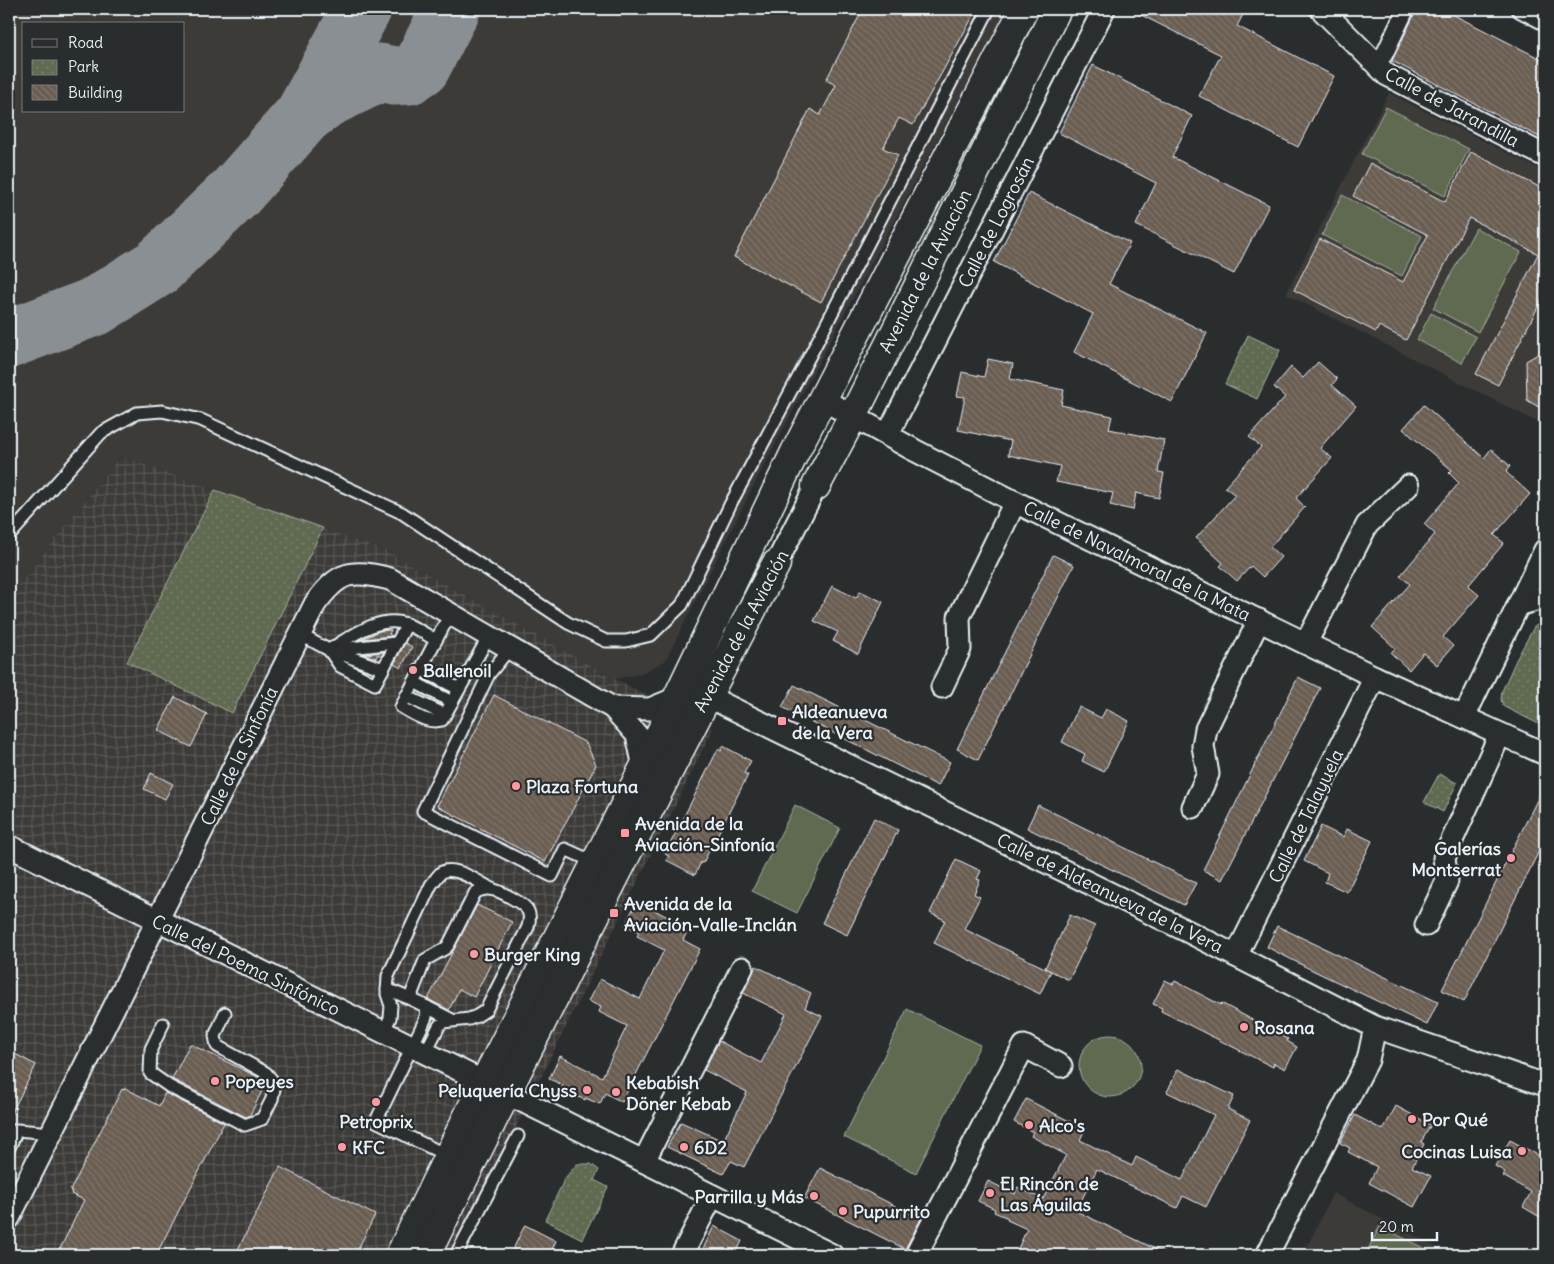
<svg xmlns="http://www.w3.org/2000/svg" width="1554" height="1264" viewBox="0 0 1554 1264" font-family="Delius,sans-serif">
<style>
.built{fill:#3d3b38;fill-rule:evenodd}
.industrial{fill:url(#industrial-grid)}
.grass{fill:#606b51;stroke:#a4aea4}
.park{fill:url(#park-dots);stroke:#a4aea4}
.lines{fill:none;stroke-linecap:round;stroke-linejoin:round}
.taxiway{stroke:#898f93;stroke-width:59}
.building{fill:url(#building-back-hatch);stroke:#e8f1f8}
.service-casing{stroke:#e8f1f8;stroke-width:15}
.pedestrian-casing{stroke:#e8f1f8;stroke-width:20}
.minor-casing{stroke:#e8f1f8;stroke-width:25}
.secondary-casing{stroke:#e8f1f8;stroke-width:31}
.service{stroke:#2a2d2e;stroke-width:11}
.pedestrian{stroke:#2a2d2e;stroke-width:16}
.minor{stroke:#2a2d2e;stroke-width:21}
.secondary{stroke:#2a2d2e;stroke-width:28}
.poi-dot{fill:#ff9aa2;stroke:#2a2d2e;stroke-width:2}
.labels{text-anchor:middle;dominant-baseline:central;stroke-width:4.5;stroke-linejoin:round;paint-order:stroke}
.street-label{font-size:18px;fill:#e8f1f8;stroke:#2a2d2e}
.poi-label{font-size:18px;font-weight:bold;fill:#e8f1f8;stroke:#2a2d2e;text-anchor:start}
</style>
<defs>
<pattern id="industrial-grid" width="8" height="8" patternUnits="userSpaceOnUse" patternTransform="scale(1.25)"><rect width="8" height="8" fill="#3d3b38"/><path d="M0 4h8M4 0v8" fill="none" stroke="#595856"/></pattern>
<pattern id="park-dots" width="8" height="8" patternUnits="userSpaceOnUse" patternTransform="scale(1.25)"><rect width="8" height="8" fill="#606b51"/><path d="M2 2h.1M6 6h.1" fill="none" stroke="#77816b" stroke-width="1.8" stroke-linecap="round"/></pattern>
<pattern id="building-back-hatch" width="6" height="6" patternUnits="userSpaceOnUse" patternTransform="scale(1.25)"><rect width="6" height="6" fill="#6a5d51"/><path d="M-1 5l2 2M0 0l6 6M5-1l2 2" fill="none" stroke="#7f756b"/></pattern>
</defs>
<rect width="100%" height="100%" fill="#2a2d2e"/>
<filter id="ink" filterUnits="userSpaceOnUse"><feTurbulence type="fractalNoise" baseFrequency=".02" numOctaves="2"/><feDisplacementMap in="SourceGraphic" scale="10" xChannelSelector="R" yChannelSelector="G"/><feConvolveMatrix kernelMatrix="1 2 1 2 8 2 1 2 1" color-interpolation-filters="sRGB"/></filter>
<g filter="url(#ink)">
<!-- built -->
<g class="built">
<path d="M9,9H1007L762,469L665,661L642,673L615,679L388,552L120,456L9,598ZM24,24H184V111H24Z"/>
<path d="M1389,93L1545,172V426L1286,294Z"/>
<path d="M1333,1193L1451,1255H1303Z"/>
</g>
<!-- industrial -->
<path class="industrial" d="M120,456L388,552L615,679L713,729L453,1255H9V598Z"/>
<!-- grass -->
<g class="grass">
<path d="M1386,107L1469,149L1445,196L1362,154Z"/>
<path d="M1342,195L1422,236L1402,276L1322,235Z"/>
<path d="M1476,228L1521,252L1478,332L1433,308Z"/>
<path d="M1431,313L1476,337L1462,363L1417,340Z"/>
<path d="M795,805L840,828L797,913L752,891Z"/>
<path d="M907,1009L980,1045L916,1173L844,1137Z"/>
<circle cx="1110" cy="1066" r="31"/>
<path d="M1380,1226L1437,1255H1365Z"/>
</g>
<!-- park -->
<g class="park">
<path d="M1248,335L1280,350L1257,399L1225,384Z"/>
<path d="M215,490L323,528L232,713L127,662Z"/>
<path d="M1542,622H1545V727L1504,707L1501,700L1502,691L1516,660L1534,627Z"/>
<path d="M1439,774L1457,783L1443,812L1424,802Z"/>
<path d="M577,1164H591L599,1170L594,1180L608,1187L582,1239L545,1220L565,1178Z"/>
</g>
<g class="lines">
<!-- taxiway -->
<g class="taxiway">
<path d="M304,115L362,9"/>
<path d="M9,339L96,306L158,267L236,192L304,115L325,99L379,73L394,76L409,75L421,67L451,9"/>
</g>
</g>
<!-- building -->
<g class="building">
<path d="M863,9H977L913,125L899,118L883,148L898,155L821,302L734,257L810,109L820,115L836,85L826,80Z"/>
<path d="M1129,9H1246L1237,26L1334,76L1298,147L1199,96L1221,55Z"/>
<path d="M1416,9H1442L1545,61V140L1392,61L1415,13Z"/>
<path d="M1093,65L1192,116L1172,157L1269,205L1234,274L1136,225L1156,183L1059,133Z"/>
<path d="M1471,152L1545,190V293L1498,385L1476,374L1538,254L1469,218L1406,340L1379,326L1376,332L1294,290L1320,239L1403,282L1428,235L1353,196L1370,163L1445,202Z"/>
<path d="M1029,193L1130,243L1109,284L1207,333L1172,402L1074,352L1093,314L994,262Z"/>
<path d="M1545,350V411L1527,400L1526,361Z"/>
<path d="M988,359L1013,364L1010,379L1064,390L1061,405L1112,416L1109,429L1164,440L1158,472L1164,473L1159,498L1136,493L1133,510L1110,505L1113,493L1056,482L1060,466L1008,455L1011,441L958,430L965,397L957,396L962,372L984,377Z"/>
<path d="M1318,362L1337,379L1332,385L1356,406L1320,448L1332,458L1296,498L1305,507L1270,547L1281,557L1263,577L1251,566L1237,581L1220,566L1223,563L1196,538L1235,495L1225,487L1261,447L1249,437L1285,397L1274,387L1291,367L1303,378Z"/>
<path d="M1424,405L1484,458L1491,449L1510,466L1506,472L1530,494L1494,535L1504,543L1468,586L1479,595L1443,637L1453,646L1437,665L1423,653L1409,670L1391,653L1395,648L1372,627L1410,584L1400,576L1435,534L1424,524L1459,483L1449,473L1452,470L1403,429Z"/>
<path d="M1053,555L1074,565L978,760L957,749Z"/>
<path d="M832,586L856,598L860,591L883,602L858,654L833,641L838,632L814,621Z"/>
<path d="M391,630L389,634L392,636L363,639L379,631Z"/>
<path d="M405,643L412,647L401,668L394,664Z"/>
<path d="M384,652L381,656L378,654L376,658L364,654Z"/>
<path d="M1298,677L1320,688L1222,880L1203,870Z"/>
<path d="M794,685L950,762L938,786L782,707Z"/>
<path d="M494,695L586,743L596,765L545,862L437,806Z"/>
<path d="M175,697L207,714L191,747L158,730Z"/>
<path d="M1079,707L1101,718L1106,709L1129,721L1104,772L1082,761L1085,754L1062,742Z"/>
<path d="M723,746L751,761L744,773L748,775L703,863L701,862L695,875L666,860L669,856L665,854L718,749L721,751Z"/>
<path d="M151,773L173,784L165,799L144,789Z"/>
<path d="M1545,784V839L1464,1002L1442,990L1463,949Z"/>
<path d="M1038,805L1196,883L1184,905L1027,828Z"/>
<path d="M874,818L898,830L847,935L822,923Z"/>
<path d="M1321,826L1343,837L1347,829L1372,841L1347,892L1325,882L1328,873L1304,861Z"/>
<path d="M956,859L981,871L977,879L980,880L974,894L980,897L964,929L1051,971L1040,994L934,943L945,920L930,913Z"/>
<path d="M637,901L689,928L683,940L700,949L622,1102L605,1093L600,1104L585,1098V1100L561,1089L563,1085L549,1079L560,1056L602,1077L627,1026L599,1012L601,1007L588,1001L600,979L640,999L664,950L637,936L639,932L625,925Z"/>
<path d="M477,905L512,922L474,997L459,989L449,1010L428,999Z"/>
<path d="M1070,915L1095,926L1069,980L1045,968Z"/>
<path d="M1277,926L1438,1002L1427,1025L1308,968L1267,947Z"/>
<path d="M756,966L811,993L805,1008L822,1016L744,1167L731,1161L723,1174L667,1147L681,1122L723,1141L747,1092L704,1070L719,1041L761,1063L786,1014L743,993Z"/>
<path d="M1165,980L1173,984L1175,981L1221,1005V1003L1288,1039L1287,1041L1297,1047L1285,1069L1274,1063L1273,1067L1161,1011L1162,1008L1153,1004Z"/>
<path d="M190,1044L260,1078L258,1081L265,1085L250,1115L246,1117L172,1079Z"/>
<path d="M9,1051L36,1065L9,1118Z"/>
<path d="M1178,1069L1234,1096L1228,1109L1250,1120L1206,1207L1183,1196L1177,1208L1097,1169L1076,1211L1168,1255H1015L1027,1229L1007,1220L1008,1218L994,1212L995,1209L978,1201L988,1181L1015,1194L1017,1187L1043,1199L1066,1155L1031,1136L1033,1132L1014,1122L1026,1099L1085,1129L1080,1140L1132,1166L1136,1157L1182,1180L1214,1115L1167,1092Z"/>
<path d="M125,1088L159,1106L165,1093L224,1123L156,1255H57L84,1200L71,1194L72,1192L70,1191L122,1089L124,1090Z"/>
<path d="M1396,1106L1431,1125L1421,1142L1424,1144L1412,1167L1431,1176L1414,1207L1369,1183L1377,1167L1348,1152L1350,1148L1340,1143L1355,1115L1383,1130Z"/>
<path d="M1510,1140L1545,1159V1220L1523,1207L1531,1192L1503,1176L1505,1172L1495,1166Z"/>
<path d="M280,1167L375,1215L355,1255H235Z"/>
<path d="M820,1168L921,1219L905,1249L804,1198Z"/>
<path d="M525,1225L556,1241L549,1255H510Z"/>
<path d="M714,1226L742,1241L735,1255H700Z"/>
</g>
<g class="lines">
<!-- service casing -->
<g class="service-casing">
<g id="service">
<path d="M9,536L101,433L137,413L162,411L201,420L402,513L568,623L606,641H626L651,635L682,605L731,503L815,346L989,9"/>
<path d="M299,634L329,650C350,637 382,613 408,625C418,629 427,635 436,640L451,613"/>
<path d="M436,640L401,707C414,714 427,724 442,720L489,636"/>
<path d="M510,648L489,674L423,811L552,876L565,849L596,863"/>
<path d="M329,650L340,666L375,684L407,624"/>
<path d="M331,650L396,643"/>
<path d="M333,651L383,669"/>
<path d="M420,669L459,689"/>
<path d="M414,682L452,702"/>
<path d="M406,696L445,715"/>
<path d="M387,989L413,1000"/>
<path d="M427,1007L426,1017L423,1024L376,1121L448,1156"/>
<path d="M163,1024L151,1049L150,1073L170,1087L245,1125L262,1119L272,1099L275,1084L266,1073L217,1046L215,1036L225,1013"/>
<path d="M383,1033L390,1018L391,1006L387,994L388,976L431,885C435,880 438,875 442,872C455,865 480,883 492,889"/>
<path d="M425,1053L439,1026L443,1022L469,1019L477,1016L486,1010L528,927C529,921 531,917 528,911C525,904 502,892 494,890C488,888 480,889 475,893L449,944L446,948L425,960L412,993L413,1000L452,1020"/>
<path d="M9,1148L17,1130L51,1133"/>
<path d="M456,1255L518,1136"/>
</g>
</g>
<!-- pedestrian casing -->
<g class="pedestrian-casing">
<g id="pedestrian">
<path d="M1520,9L1545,22"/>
<path d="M1384,55L1406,9"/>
</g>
</g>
<!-- minor casing -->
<g class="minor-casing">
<g id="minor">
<path d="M1321,9L1387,75L1545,156"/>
<path d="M822,399L914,450L1015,502L1375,677L1545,754"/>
<path d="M888,434L1104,9"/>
<path d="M776,564L816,486"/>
<path d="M1518,605L1536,600L1545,599"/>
<path d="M1306,643L1367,525L1408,486"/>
<path d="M942,687L960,649L959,617L1015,502"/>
<path d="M613,708L650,709L679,697L707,696L1189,932L1375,1027L1545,1085"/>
<path d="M1464,717L1545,550"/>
<path d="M1193,807L1208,774L1203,746L1206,729L1259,620"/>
<path d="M9,846L832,1255"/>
<path d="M1426,925L1447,881L1444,858L1500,734"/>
<path d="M1236,956L1375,677"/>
<path d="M644,1161L742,968"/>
<path d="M9,1218L315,604C339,571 351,569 390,579L613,708L637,735L644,767"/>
<path d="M682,1255L712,1196"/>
<path d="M916,1255L1024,1046L1061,1066"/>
<path d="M1267,1255L1368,1060L1375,1027"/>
</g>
</g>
<!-- secondary casing -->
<g class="secondary-casing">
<g id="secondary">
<path d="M816,486L853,416L1057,9"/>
<path d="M400,1255L484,1083L644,767L795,452L1024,9"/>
<path d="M426,1255C540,1024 656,793 776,564"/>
</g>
</g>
<!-- service -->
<use href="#service" class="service"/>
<!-- pedestrian -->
<use href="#pedestrian" class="pedestrian"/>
<!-- minor -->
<use href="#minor" class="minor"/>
<!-- secondary -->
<use href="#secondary" class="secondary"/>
</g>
</g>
<!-- markers -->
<g class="poi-dot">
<circle cx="413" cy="670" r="5"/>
<rect x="777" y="716" width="10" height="10" rx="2.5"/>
<circle cx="516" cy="786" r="5"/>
<rect x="620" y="828" width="10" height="10" rx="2.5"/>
<circle cx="1511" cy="858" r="5"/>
<rect x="609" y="908" width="10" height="10" rx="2.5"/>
<circle cx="474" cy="954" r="5"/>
<circle cx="1244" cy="1027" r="5"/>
<circle cx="215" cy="1081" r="5"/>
<circle cx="587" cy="1090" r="5"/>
<circle cx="616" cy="1092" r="5"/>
<circle cx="376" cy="1102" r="5"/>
<circle cx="1412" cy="1119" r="5"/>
<circle cx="1029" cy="1125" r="5"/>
<circle cx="342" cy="1147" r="5"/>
<circle cx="684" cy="1147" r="5"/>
<circle cx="1522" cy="1151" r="5"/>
<circle cx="990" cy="1193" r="5"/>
<circle cx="814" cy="1196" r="5"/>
<circle cx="843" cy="1211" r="5"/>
</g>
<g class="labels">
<!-- street labels -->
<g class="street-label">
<text transform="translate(1452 107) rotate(28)">Calle de Jarandilla</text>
<text transform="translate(996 222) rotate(-63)">Calle de Logrosán</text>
<text transform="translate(925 271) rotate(-63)">Avenida de la Aviación</text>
<text transform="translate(1137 561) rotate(26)">Calle de Navalmoral de la Mata</text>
<text transform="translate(741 631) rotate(-62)">Avenida de la Aviación</text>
<text transform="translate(239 756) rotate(-64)">Calle de la Sinfonía</text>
<text transform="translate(1306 816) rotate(-64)">Calle de Talayuela</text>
<text transform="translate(1110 893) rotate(26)">Calle de Aldeanueva de la Vera</text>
<text transform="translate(246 965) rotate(26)">Calle del Poema Sinfónico</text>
</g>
<!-- poi labels -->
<g class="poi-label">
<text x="423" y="670">Ballenoil</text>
<text x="792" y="711">Aldeanueva<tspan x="792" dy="21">de la Vera</tspan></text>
<text x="526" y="786">Plaza Fortuna</text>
<text x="635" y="823">Avenida de la<tspan x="635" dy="21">Aviación-Sinfonía</tspan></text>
<text x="1501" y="848" text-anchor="end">Galerías<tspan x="1501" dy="21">Montserrat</tspan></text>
<text x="624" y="903">Avenida de la<tspan x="624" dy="21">Aviación-Valle-Inclán</tspan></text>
<text x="484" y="954">Burger King</text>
<text x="1254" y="1027">Rosana</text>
<text x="225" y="1081">Popeyes</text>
<text x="626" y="1082">Kebabish<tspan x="626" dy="21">Döner Kebab</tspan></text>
<text x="577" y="1090" text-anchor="end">Peluquería Chyss</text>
<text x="1422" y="1119">Por Qué</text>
<text x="376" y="1121" text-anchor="middle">Petroprix</text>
<text x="1039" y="1125">Alco's</text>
<text x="352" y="1147">KFC</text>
<text x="694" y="1147">6D2</text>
<text x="1512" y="1151" text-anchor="end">Cocinas Luisa</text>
<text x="1000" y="1183">El Rincón de<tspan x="1000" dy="21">Las Águilas</tspan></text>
<text x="804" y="1196" text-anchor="end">Parrilla y Más</text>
<text x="853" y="1211">Pupurrito</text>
</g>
</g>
<!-- margin -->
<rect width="1554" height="1264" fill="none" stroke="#2a2d2e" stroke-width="30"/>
<rect x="15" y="15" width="1524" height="1234" fill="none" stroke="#e8f1f8" stroke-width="2" filter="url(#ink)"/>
<!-- legend -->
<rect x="22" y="22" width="162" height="90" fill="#2a2d2e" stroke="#767b7f"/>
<rect x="32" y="39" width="25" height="8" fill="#2a2d2e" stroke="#767b7f"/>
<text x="68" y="48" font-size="15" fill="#e8f1f8">Road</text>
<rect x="32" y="60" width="25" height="15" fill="url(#park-dots)" stroke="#767b7f"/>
<text x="68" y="72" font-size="15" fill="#e8f1f8">Park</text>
<rect x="32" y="85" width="25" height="15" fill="url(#building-back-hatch)" stroke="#767b7f"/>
<text x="68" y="98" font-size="15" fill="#e8f1f8">Building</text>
<!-- scale -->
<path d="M1372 1232v8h65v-8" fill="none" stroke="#e8f1f8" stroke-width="2.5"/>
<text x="1379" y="1232" font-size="15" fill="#e8f1f8" stroke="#2a2d2e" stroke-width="4" paint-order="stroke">20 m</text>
</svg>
